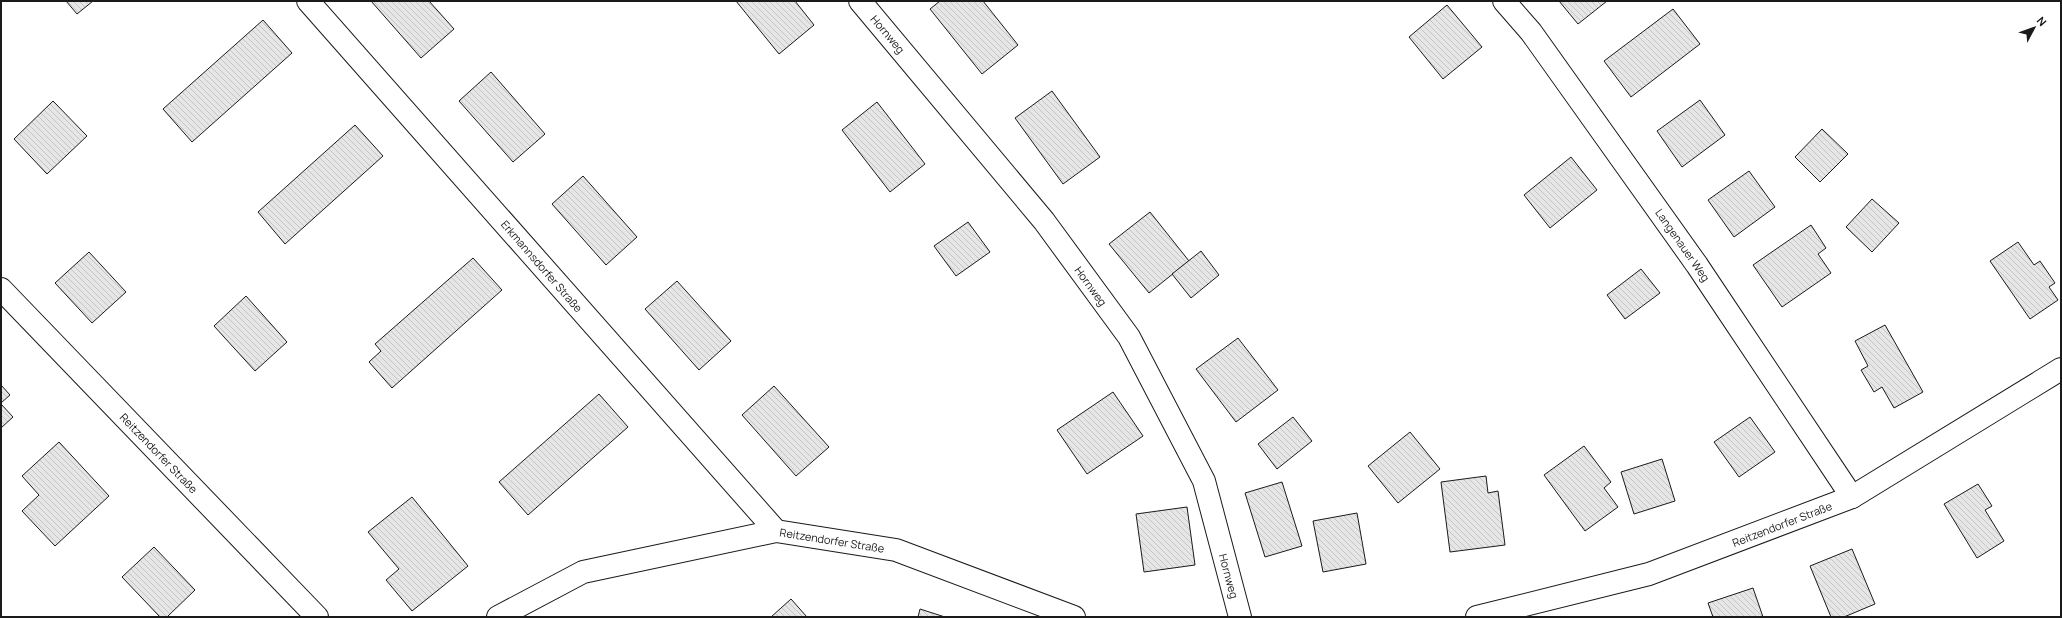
<svg xmlns="http://www.w3.org/2000/svg" width="2062" height="618" viewBox="0 0 2062 618" font-family="Manrope,sans-serif">
<style>
.building{fill:url(#building-back-hatch);stroke:#1a1a1a}
.lines{fill:none;stroke-linecap:round;stroke-linejoin:round}
.minor-casing{stroke:#1a1a1a;stroke-width:24}
.minor{stroke:#fff;stroke-width:22}
.labels{text-anchor:middle;dominant-baseline:central;stroke-width:3;stroke-linejoin:round;paint-order:stroke}
.street-label{font-size:11px;fill:#1a1a1a;stroke:#fff}
</style>
<defs>
<pattern id="building-back-hatch" width="6" height="6" patternUnits="userSpaceOnUse"><rect width="6" height="6" fill="#e6e6e6"/><path d="M-1 5l2 2M0 0l6 6M5-1l2 2" fill="none" stroke="#c5c5c5"/></pattern>
</defs>
<rect width="100%" height="100%" fill="#fff"/>
<!-- building -->
<g class="building">
<path d="M66,1H93L77,14Z"/>
<path d="M371,1H429L454,29L421,58Z"/>
<path d="M736,1H795L814,25L779,54Z"/>
<path d="M940,1H983L1018,45L982,74L930,9Z"/>
<path d="M1559,1H1607L1578,24Z"/>
<path d="M1447,5L1482,47L1443,79L1409,37Z"/>
<path d="M1673,9L1700,44L1631,97L1604,61Z"/>
<path d="M263,20L292,53L192,142L163,109Z"/>
<path d="M491,72L545,134L513,162L459,101Z"/>
<path d="M1052,91L1100,157L1063,184L1015,118Z"/>
<path d="M1700,100L1725,135L1682,167L1657,131Z"/>
<path d="M53,101L87,136L47,174L14,139Z"/>
<path d="M877,102L925,164L890,192L842,130Z"/>
<path d="M355,125L383,156L285,244L258,212Z"/>
<path d="M1822,129L1848,154L1820,182L1795,157Z"/>
<path d="M1571,157L1597,190L1550,228L1524,195Z"/>
<path d="M1749,171L1775,207L1734,237L1708,200Z"/>
<path d="M583,176L637,237L606,265L552,204Z"/>
<path d="M1872,199L1899,223L1872,252L1846,227Z"/>
<path d="M1150,212L1189,261L1149,293L1109,244Z"/>
<path d="M968,222L990,252L956,276L934,246Z"/>
<path d="M1811,225L1826,248L1818,254L1831,273L1782,307L1753,265Z"/>
<path d="M2018,242L2034,265L2040,261L2055,283L2049,287L2058,300L2030,319L1990,261Z"/>
<path d="M1201,251L1219,275L1191,298L1172,274Z"/>
<path d="M89,252L126,292L92,323L55,283Z"/>
<path d="M473,258L502,290L392,388L369,362L381,351L375,344Z"/>
<path d="M1641,269L1660,293L1625,319L1607,295Z"/>
<path d="M677,281L731,341L699,370L645,309Z"/>
<path d="M246,296L287,342L255,371L214,326Z"/>
<path d="M1885,325L1923,392L1894,408L1882,387L1874,392L1861,370L1868,366L1855,341Z"/>
<path d="M1238,338L1278,390L1236,422L1196,369Z"/>
<path d="M1,385L10,395L1,403Z"/>
<path d="M774,386L829,447L796,476L742,415Z"/>
<path d="M1113,392L1143,436L1087,474L1057,430Z"/>
<path d="M599,394L628,427L528,515L499,482Z"/>
<path d="M1,404L13,417L1,428Z"/>
<path d="M1293,417L1312,441L1277,469L1258,444Z"/>
<path d="M1750,417L1775,452L1739,477L1714,442Z"/>
<path d="M1410,432L1440,469L1398,503L1368,466Z"/>
<path d="M59,442L109,496L55,546L22,511L39,495L22,476Z"/>
<path d="M1584,446L1611,482L1604,488L1618,507L1585,531L1544,475Z"/>
<path d="M1662,459L1675,501L1634,514L1621,472Z"/>
<path d="M1486,476L1488,493L1498,491L1505,545L1450,552L1441,482Z"/>
<path d="M1282,482L1302,546L1265,557L1245,493Z"/>
<path d="M1978,484L1992,506L1985,510L2004,541L1977,558L1944,504Z"/>
<path d="M412,497L468,566L412,611L386,580L399,569L368,532Z"/>
<path d="M1187,507L1195,565L1144,572L1136,514Z"/>
<path d="M1357,513L1366,564L1323,572L1313,521Z"/>
<path d="M154,547L195,590L167,617H160L122,577Z"/>
<path d="M1852,549L1875,604L1844,617H1831L1810,566Z"/>
<path d="M1753,588L1763,617H1713L1708,603Z"/>
<path d="M791,599L807,617H771Z"/>
<path d="M920,609L945,617H918Z"/>
</g>
<g class="lines">
<!-- minor casing -->
<g class="minor-casing">
<g id="minor">
<path d="M308,1L776,531"/>
<path d="M860,1L1044,221L1129,337L1204,481L1240,617"/>
<path d="M1504,1L1531,32L1697,265L1852,497"/>
<path d="M1,289L317,617"/>
<path d="M498,617L583,572L776,531L896,550L1074,617"/>
<path d="M1477,617L1649,574L1852,497L2061,369"/>
</g>
</g>
<!-- minor -->
<use href="#minor" class="minor"/>
</g>
<g class="labels">
<!-- street labels -->
<g class="street-label">
<text transform="translate(888 34) rotate(50)">Hornweg</text>
<text transform="translate(1683 245) rotate(55)">Langenauer Weg</text>
<text transform="translate(542 266) rotate(49)">Erkmannsdorfer Straße</text>
<text transform="translate(1091 286) rotate(54)">Hornweg</text>
<text transform="translate(159 453) rotate(46)">Reitzendorfer Straße</text>
<text transform="translate(1782 524) rotate(-21)">Reitzendorfer Straße</text>
<text transform="translate(832 540) rotate(9)">Reitzendorfer Straße</text>
<text transform="translate(1229 576) rotate(75)">Hornweg</text>
</g>
</g>
<!-- border -->
<rect width="2062" height="618" fill="none" stroke="#1a1a1a" stroke-width="4"/>
<!-- north arrow -->
<g transform="translate(2034 28) rotate(49)" stroke="#ffffff" stroke-width="3" paint-order="stroke">
<path d="M0-3L7 15L0 10L-7 15Z" fill="#1a1a1a"/>
<text y="-6" font-size="11" font-weight="bold" text-anchor="middle" fill="#1a1a1a">N</text>
</g>
</svg>
